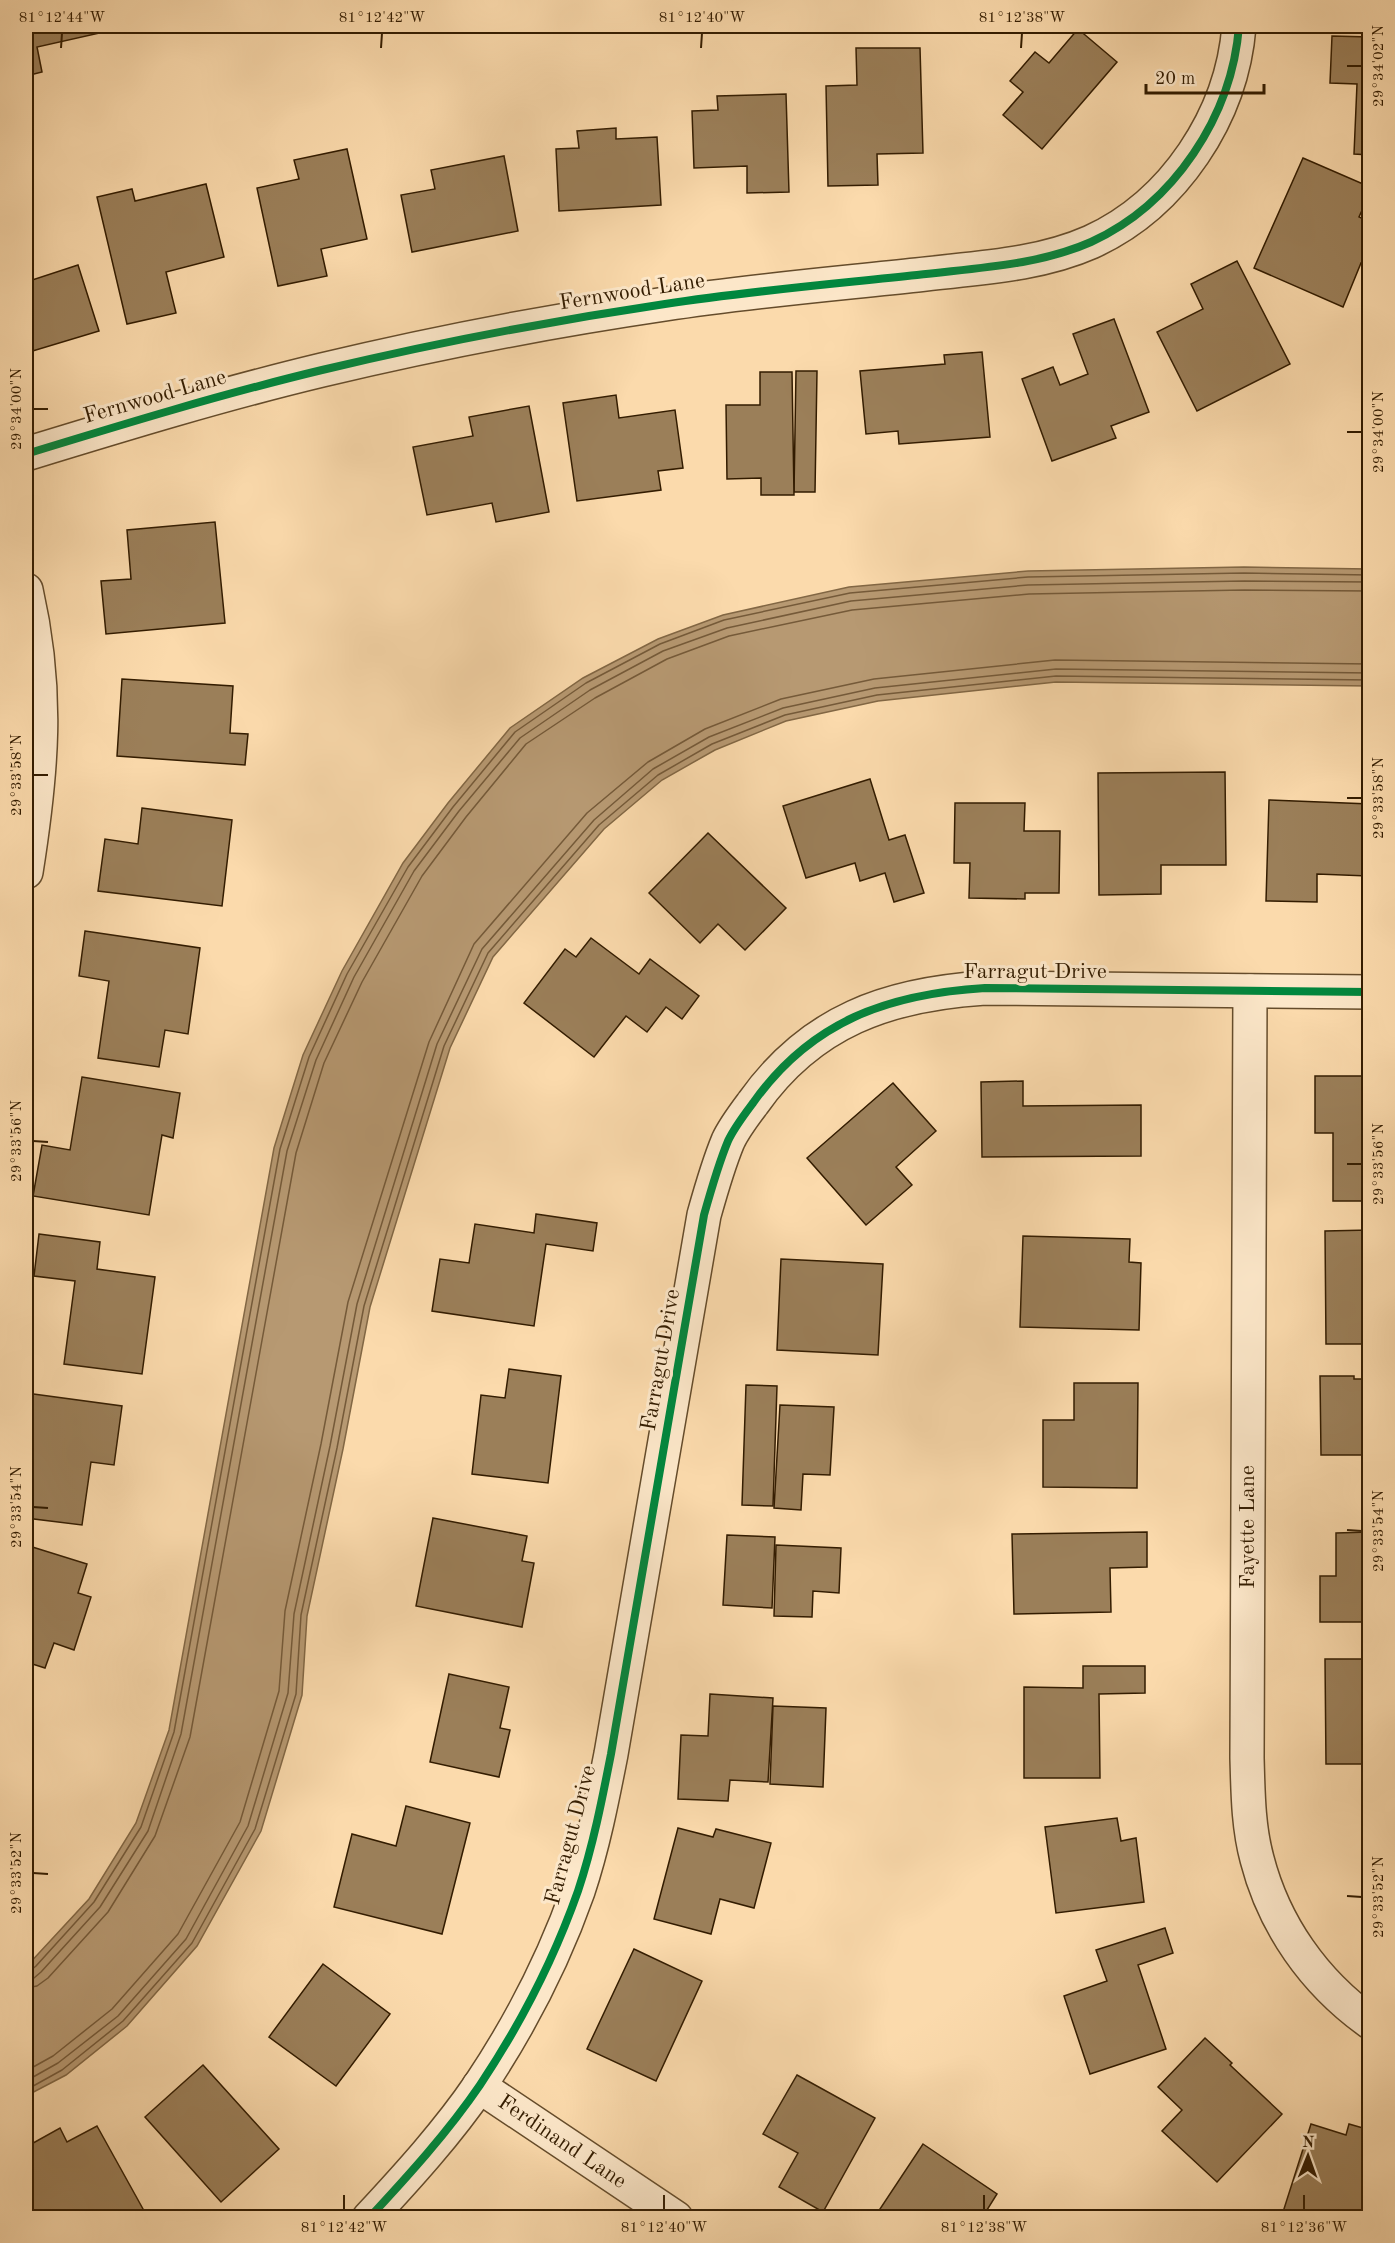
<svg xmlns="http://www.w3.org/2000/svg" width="1395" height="2243" viewBox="0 0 1395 2243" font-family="'Old Standard TT',serif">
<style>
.water{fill:#b79972;stroke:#826744;stroke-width:1.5}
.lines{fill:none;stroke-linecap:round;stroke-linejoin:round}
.shore{stroke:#755a39;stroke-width:1.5}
.building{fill:#9b7f59;stroke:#331c00;stroke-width:1.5}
.street-casing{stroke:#654c2b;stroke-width:36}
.street{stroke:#fce7c9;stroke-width:33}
.cycleway-casing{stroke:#fce7c9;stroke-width:11}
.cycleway{stroke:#00873e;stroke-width:8}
.ticks{fill:none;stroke:#331c00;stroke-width:2}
.labels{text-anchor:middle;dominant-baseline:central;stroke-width:6;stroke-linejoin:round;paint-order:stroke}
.street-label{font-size:22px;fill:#331c00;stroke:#fce7c9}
.neatline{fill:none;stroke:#331c00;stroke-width:2}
.ticks-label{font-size:15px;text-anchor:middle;fill:#331c00}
</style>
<rect width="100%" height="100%" fill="#fbdaac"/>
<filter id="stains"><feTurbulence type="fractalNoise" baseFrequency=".00333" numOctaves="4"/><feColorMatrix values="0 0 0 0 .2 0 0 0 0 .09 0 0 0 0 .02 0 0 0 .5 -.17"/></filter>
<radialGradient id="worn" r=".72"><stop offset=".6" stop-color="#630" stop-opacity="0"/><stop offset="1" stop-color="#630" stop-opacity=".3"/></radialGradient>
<!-- water -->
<path class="water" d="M1244,567L1369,569V686L1056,682L878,701L786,721L715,750L662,780L604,829L493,957L450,1048L370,1307L343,1449L307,1616L302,1695L261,1831L197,1946L127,2026L66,2075L26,2096V1967L89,1899L136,1823L169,1730L274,1148L303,1055L342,971L403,863L448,803L510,728L583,678L658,639L723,615L849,587L1028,571Z"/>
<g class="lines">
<!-- shore -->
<g class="shore">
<path d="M26,1972L30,1971L36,1966L94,1902L141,1827L174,1732L280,1149L309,1057L347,974L408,867L453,807L515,732L586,683L660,644L724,620L850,593L1028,577L1244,573L1370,575"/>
<path d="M26,1979L34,1978L41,1972L100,1907L148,1831L181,1734L287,1151L316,1060L354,977L414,871L459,811L520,738L590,690L663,651L727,628L851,601L1028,585L1244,581L1370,582"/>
<path d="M26,1988L37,1986L48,1978L108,1912L155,1836L190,1737L296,1153L324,1063L362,982L422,876L466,817L526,744L595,698L667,659L729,636L852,610L1029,594L1244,590L1370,591"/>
<path d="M26,2071L53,2056L112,2009L178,1934L240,1822L279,1691L285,1611L321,1444L348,1302L429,1042L474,944L587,813L648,762L705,729L781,699L874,679L1055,660L1370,664"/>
<path d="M26,2081L58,2063L118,2016L186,1939L248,1826L288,1693L294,1614L330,1446L357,1304L437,1044L482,949L594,820L653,769L709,737L783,708L875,688L1056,669L1370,673"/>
<path d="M26,2090L62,2070L123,2021L192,1943L255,1829L296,1694L301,1615L337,1448L364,1306L444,1046L488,953L599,825L658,775L712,744L785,715L877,695L1056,676L1370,680"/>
</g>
</g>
<!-- building -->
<g class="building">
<path d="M26,26H112L113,30L37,47L42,72L26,76Z"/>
<path d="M1078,29L1117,62L1042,149L1003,115L1023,92L1010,81L1035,52L1049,63Z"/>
<path d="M1332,36L1370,37V155L1354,154L1357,84L1330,83Z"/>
<path d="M856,48H920L923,153L877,154L878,185L828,186L826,86L857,85Z"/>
<path d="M786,94L789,192L747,193V166L694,168L692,111L718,110L717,96Z"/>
<path d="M616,128V139L657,137L661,205L559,211L556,149L579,148L577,131Z"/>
<path d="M347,149L367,239L321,249L327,276L278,286L257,188L299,179L294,160Z"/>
<path d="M504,156L518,231L412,252L401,195L435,189L431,170Z"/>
<path d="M1303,158L1370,187V193L1359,217L1370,222V266L1361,263L1343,307L1254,268Z"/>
<path d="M206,184L224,257L166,272L176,313L127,324L97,197L132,189L135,201Z"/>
<path d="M1237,261L1290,364L1197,411L1157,332L1203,309L1191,284Z"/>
<path d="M78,265L99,331L26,353V282Z"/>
<path d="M1114,319L1149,412L1111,426L1116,438L1052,461L1022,379L1053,367L1060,385L1088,374L1073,334Z"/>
<path d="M982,352L990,437L899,444L898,431L866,434L860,371L945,364L944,355Z"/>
<path d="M796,371H817L815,492H794Z"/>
<path d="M760,372H792L794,495H761V478L727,479L726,405H760Z"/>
<path d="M616,395L619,418L675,410L683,468L658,471L661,490L577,501L563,403Z"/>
<path d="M529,406L549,512L496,522L492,503L427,515L413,447L473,436L469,417Z"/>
<path d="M215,522L225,623L106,634L101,581L131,579L127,530Z"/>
<path d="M122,679L233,686L230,733L248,734L245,765L117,756Z"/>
<path d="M1225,772L1226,865H1161V894L1099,895L1098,773Z"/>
<path d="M870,779L889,840L905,835L924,893L894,902L885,873L860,881L855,863L806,878L783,806Z"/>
<path d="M1269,800L1370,804L1368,876L1317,874V902L1266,901Z"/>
<path d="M955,803H1025L1024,831H1060L1059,893H1025V899L969,898L970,863H954Z"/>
<path d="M142,808L232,820L222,906L98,891L105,839L138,844Z"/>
<path d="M708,833L786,908L745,950L718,924L700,943L649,893Z"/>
<path d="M85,931L200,948L188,1034L165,1030L159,1067L98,1058L109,981L79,976Z"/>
<path d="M591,938L639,974L650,959L699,996L682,1019L666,1007L647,1032L626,1016L594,1057L524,1003L565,949L576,957Z"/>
<path d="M1315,1076H1370V1201H1333V1133H1315Z"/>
<path d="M82,1077L180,1093L173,1138L162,1135L149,1215L33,1196L42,1145L70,1150Z"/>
<path d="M1023,1081V1106L1141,1105V1156L982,1157L981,1082Z"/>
<path d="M893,1083L936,1131L896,1167L912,1185L866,1225L807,1158Z"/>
<path d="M536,1214L597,1223L593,1251L546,1244L534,1326L432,1311L440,1259L469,1263L475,1224L534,1233Z"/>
<path d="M1370,1230V1344H1326L1325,1231Z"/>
<path d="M39,1234L100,1242L97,1269L155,1277L142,1374L64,1364L75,1281L34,1276Z"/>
<path d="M1023,1236L1130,1239L1129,1262L1141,1263L1139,1330L1020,1327Z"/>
<path d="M781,1259L883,1264L878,1355L777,1350Z"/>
<path d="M509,1369L561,1376L548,1483L472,1474L481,1395L505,1398Z"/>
<path d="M1320,1376H1354V1379H1370V1455H1321Z"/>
<path d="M1074,1383H1138L1137,1488L1043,1487V1420H1074Z"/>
<path d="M746,1385L777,1386L773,1506L742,1505Z"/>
<path d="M26,1393L122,1406L114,1465L91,1462L82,1525L26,1518Z"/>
<path d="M780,1405L834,1407L830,1475L803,1474L801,1510L774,1508Z"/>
<path d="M433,1518L527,1536L522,1561L534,1563L522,1627L416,1606Z"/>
<path d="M1147,1532V1567L1110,1568L1111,1612L1014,1614L1012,1534Z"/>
<path d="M1370,1532V1622H1320V1576H1336V1533Z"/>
<path d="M727,1535L775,1537L772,1608L723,1605Z"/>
<path d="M26,1545L87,1564L78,1593L91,1597L74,1650L54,1643L45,1668L26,1662Z"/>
<path d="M776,1545L841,1548L839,1593L813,1591L812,1617L774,1616Z"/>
<path d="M1325,1659H1370V1764H1326Z"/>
<path d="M1083,1666H1145V1693L1099,1694L1100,1778H1024V1687L1083,1688Z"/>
<path d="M449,1674L509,1687L500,1728L510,1730L499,1777L430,1762Z"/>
<path d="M710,1694L773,1698L768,1782L730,1780L728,1801L678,1799L681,1735L708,1736Z"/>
<path d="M773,1706L826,1708L823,1787L770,1784Z"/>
<path d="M406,1806L470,1823L442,1934L334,1907L352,1834L396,1846Z"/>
<path d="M1117,1818L1121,1841L1136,1838L1144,1902L1056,1913L1045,1827Z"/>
<path d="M678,1828L713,1837L716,1829L771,1843L754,1908L720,1899L711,1934L654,1919Z"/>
<path d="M1165,1928L1173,1953L1138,1965L1166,2049L1090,2074L1064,1996L1107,1981L1096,1950Z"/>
<path d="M634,1949L702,1981L656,2081L587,2049Z"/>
<path d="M323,1964L390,2014L336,2086L269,2037Z"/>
<path d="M1205,2038L1232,2063L1230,2065L1282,2114L1217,2182L1162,2131L1182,2110L1158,2087Z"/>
<path d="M203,2065L279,2149L221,2202L145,2117Z"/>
<path d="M797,2075L875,2118L823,2212L779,2187L798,2153L763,2134Z"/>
<path d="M1311,2124L1346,2135L1349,2124L1370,2130V2218H1299L1283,2212Z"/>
<path d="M97,2126L148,2218H26V2147L60,2128L67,2142Z"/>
<path d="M923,2144L997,2194L982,2218H874Z"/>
</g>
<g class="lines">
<!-- street casing -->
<g class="street-casing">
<g id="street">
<path d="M26,454C124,424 222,394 322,370C435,343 550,321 665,304C749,291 833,284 917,275C974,268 1037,266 1091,242C1174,204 1232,116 1239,26"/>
<path d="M26,590C49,691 42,771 26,872"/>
<path d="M1250,991L1247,1758C1248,1791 1248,1826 1257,1859C1274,1925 1314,1982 1370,2022"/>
<path d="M479,2086L676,2218"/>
<path d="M369,2218C408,2176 448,2132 480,2085C520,2025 554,1959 578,1891C593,1846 602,1800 611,1754L704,1215C711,1190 718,1165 728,1141C734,1128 744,1115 753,1103C811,1021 888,994 985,988L1370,992"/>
</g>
</g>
<!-- street -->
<use href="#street" class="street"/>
<!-- cycleway casing -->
<g class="cycleway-casing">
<g id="cycleway">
<path d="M26,454C124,424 222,394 322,370C435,343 550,321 665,304C749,291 833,284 917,275C974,268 1037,266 1091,242C1174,204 1232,116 1239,26"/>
<path d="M369,2218C408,2176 448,2132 480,2085C520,2025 554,1959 578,1891C593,1846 602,1800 611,1754L704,1215C711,1190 718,1165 728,1141C734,1128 744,1115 753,1103C811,1021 888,994 985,988L1370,992"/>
</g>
</g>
<!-- cycleway -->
<use href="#cycleway" class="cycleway"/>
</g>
<!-- ticks -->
<path class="ticks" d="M61,48L62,33M381,48L382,33M701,48L702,33M1021,48L1022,33M1347,66H1362M33,409H48M1347,432H1362M33,775H48M1347,798H1362M33,1141L48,1142M1347,1164H1362M33,1507L48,1508M1347,1530L1362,1531M33,1873L48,1874M1347,1896L1362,1897M344,2210V2195M664,2210V2195M984,2210V2195M1304,2210V2195"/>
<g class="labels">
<!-- street labels -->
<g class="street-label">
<text transform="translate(632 292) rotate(-9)">Fernwood Lane</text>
<text transform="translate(155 397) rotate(-16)">Fernwood Lane</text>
<text x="1035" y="972">Farragut Drive</text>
<text transform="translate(661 1360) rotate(-80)">Farragut Drive</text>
<text transform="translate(1248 1527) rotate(-90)">Fayette Lane</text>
<text transform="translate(571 1835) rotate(-75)">Farragut Drive</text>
<text transform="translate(562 2142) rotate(34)">Ferdinand Lane</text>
</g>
</g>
<!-- margin -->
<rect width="1395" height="2243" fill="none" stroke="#fbdaac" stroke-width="66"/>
<!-- north arrow -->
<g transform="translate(1308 2156) rotate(1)" stroke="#fce7c9" stroke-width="4.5" paint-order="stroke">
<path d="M0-4.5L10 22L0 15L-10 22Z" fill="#331c00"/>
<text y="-9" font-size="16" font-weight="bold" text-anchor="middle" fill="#331c00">N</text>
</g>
<!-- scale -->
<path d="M1146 84v9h118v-9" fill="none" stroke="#331c00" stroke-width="3"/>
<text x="1155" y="84" font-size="18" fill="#331c00" stroke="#fce7c9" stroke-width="4.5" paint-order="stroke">20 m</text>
<rect x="33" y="33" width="1329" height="2177" class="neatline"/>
<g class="ticks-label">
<text x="62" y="22">81°12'44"W</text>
<text x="382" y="22">81°12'42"W</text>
<text x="702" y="22">81°12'40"W</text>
<text x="1022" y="22">81°12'38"W</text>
<text transform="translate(1378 66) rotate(-90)" y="5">29°34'02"N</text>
<text transform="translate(16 409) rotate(-90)" y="5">29°34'00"N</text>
<text transform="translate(1378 432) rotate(-90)" y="5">29°34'00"N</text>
<text transform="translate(16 775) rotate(-90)" y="5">29°33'58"N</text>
<text transform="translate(1378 798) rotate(-90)" y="5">29°33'58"N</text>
<text transform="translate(16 1141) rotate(-90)" y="5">29°33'56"N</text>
<text transform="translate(1378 1164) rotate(-90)" y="5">29°33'56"N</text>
<text transform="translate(16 1507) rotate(-90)" y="5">29°33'54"N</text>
<text transform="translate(1378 1531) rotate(-90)" y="5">29°33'54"N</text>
<text transform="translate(16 1873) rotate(-90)" y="5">29°33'52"N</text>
<text transform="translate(1378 1897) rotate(-90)" y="5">29°33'52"N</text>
<text x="344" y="2232">81°12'42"W</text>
<text x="664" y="2232">81°12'40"W</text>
<text x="984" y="2232">81°12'38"W</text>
<text x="1304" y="2232">81°12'36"W</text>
</g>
<rect width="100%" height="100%" filter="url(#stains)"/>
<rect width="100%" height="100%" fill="url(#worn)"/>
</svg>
